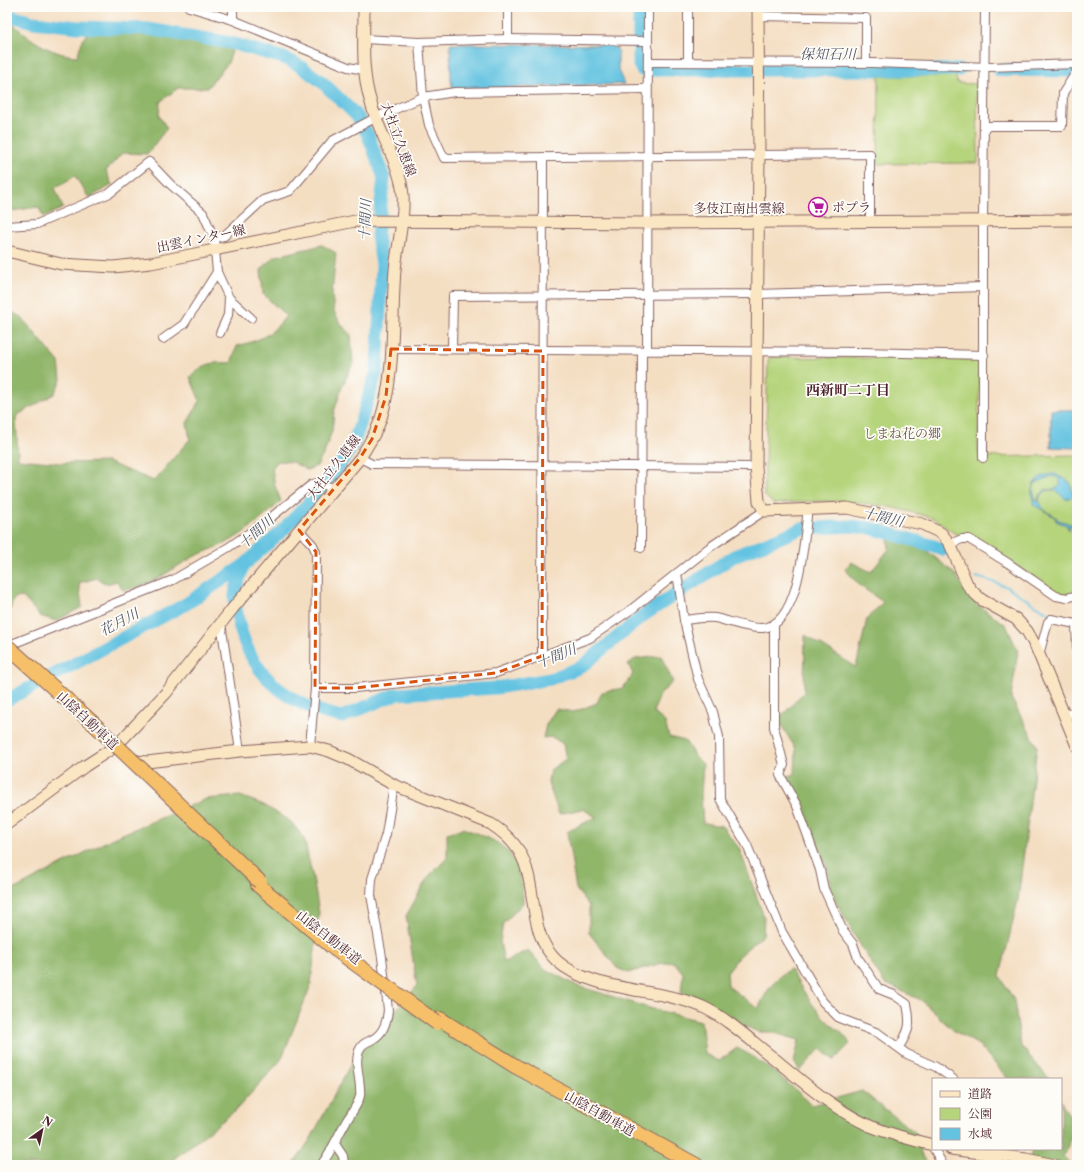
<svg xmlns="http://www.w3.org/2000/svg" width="1084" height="1172" viewBox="0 0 1084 1172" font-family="'Libre Caslon Text','Noto Serif JP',serif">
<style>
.green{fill:#b5d47b;stroke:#807a53}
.forest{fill:#90b66b;stroke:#6d6a4b}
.water{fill:#63c3e1;stroke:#567186;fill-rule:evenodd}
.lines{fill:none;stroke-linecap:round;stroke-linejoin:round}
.stream{stroke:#63c3e1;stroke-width:2}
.river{stroke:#63c3e1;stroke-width:13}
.street-casing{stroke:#866260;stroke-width:10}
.secondary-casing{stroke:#866260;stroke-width:13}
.highway-casing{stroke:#866260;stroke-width:16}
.street{stroke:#fff;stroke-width:8}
.secondary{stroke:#fbe6c4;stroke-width:11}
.highway{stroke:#f6c06b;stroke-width:14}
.highway-bridge-casing{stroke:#866260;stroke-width:16;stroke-linecap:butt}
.highway-bridge{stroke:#f6c06b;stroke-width:14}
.marked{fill:none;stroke:#d8530f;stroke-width:3;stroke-dasharray:8 5;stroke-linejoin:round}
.labels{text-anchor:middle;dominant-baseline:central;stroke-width:3.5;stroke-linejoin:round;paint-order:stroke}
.street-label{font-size:13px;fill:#4a1f2b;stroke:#fdfcf7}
.poi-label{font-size:13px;fill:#4a1f2b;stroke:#fdfcf7;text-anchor:start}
.park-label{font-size:13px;fill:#6a5543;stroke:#fdfcf7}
.water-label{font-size:14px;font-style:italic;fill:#53586b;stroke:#fdfcf7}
.neighbourhood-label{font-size:14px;font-weight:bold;fill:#4a1f2b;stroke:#fdfcf7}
</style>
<rect width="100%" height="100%" fill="#fdfcf7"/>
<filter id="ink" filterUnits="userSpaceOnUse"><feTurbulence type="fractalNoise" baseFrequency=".025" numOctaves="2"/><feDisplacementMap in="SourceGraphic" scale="8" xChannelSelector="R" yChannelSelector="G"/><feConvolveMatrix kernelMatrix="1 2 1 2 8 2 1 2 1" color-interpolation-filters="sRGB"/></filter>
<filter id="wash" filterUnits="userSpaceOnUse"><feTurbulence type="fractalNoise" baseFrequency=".012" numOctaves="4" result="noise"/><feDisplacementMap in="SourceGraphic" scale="16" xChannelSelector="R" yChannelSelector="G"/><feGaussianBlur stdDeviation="0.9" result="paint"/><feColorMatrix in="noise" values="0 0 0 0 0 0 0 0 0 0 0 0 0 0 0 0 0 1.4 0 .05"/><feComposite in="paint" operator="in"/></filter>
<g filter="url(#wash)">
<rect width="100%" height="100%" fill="#f4dec2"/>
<!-- green -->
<g class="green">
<path d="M879,76H956L957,83L977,84L978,163L878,164Z"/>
<path d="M770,357L978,359L980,361L978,454L986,457L1077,455V593L1069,595L1061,594L967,536C950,535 951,529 938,521C932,517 922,515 915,513C868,500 822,499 774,504L764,495L768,360Z"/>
</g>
<!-- forest -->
<g class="forest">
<path d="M7,17C24,37 51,55 77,56L83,39L94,23L152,25L226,38L232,51L228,63L207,88H178L160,102L159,116L167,128L147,154L122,153L106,171L112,185L89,198L75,176L55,188L63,208L44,217L38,207L12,211L7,207Z"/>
<path d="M322,245L336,253L332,294L334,311L340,323L351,335L353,363L342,387L334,412L332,431L324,453L317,466L307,470L292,462L278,461L272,468L275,486L281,501C267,515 245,533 228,542C215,549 201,552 188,560C167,572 148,588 123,590L117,581L106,584L97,578L79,583L82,607L56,621L40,616L23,597L14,598L9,613L7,614V310L21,317L59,362L61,380L54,394L16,416L18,459L61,463L107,462L154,481L190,439L187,423L200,401L190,377C204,363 212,362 231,363L237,346C260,340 271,336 286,316L263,294L261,270L273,257Z"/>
<path d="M888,537L920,545L954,573L975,603L1006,625L1018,651L1011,698L1037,746L1018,900L1000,976L1014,1000L1021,1046L1049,1079H1008L979,1045L954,1031L921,1000L884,983L854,935L830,890L828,870L787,776L795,774L796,749L778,720L804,692L805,635L856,667L867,619L883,602L859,585L845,569L851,562L871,572L889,549Z"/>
<path d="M661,656L673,682L661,693L653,712L665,722L669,737L685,741L694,755L703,764L701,795L703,823L722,826L739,848L764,917L763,935L741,954L727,972L728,986L758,1009C766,992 774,978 790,969C801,987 811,1005 826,1020C835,1029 844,1032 850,1044L834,1060L820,1049L800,1071L794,1062L799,1040L771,1032H758L732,1020L719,1009L681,993L683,973L674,962L658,964L628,973L617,968L589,933V906L576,889L567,832L596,817L583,809L559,814L548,783L550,770L566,759L563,744L552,737L543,738L546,725L556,709L574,712L597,703L602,692L623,688L633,674L628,664L635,659Z"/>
<path d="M240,796L264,805L291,822L304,838L314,883L319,913L311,985L281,1060L235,1111L166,1165H7V893L113,838L206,799Z"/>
<path d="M463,828C473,832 485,836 494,841C517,853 523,880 523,903L503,924L500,942L504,962L528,950L545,969L575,985L653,1009L701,1021L705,1054L719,1061L737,1048C766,1062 789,1084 812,1105L862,1091L917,1134L921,1154L928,1165H293L310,1140L354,1058L417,986L406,916L428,877L447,858V833Z"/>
<path d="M1061,1101L1076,1129L1063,1156L1072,1165H1028L1032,1149H1061Z"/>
</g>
<!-- water -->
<g class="water">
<path d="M450,44L611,45L618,50V70L624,84L453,89L451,80Z"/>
<path d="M1051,410H1077V448L1051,447Z"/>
<path d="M1055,474L1070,482L1073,495L1070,498L1066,499L1055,490H1047L1040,496L1039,501L1044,510L1056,517L1058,520L1074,525L1073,527L1068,526L1070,531L1066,525L1056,521L1055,517L1034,505C1028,487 1034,475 1055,474ZM1053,476L1060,479V486L1055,489L1045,490L1039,496L1038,501H1036L1033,491L1035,483Z"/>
</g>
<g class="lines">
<!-- stream -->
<path class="stream" d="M976,577C987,580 999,583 1009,588C1026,598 1057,624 1077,618"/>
<!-- river -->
<g class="river">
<path d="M639,7V65L642,70H959"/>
<path d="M7,15L33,22L78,27L148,29L231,43L284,58L300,66L322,82L357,116L368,135L384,178L377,236L382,264L377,370L354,443L335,472L319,492L281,532L243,566L186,604L7,700"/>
<path d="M999,70L1077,71"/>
<path d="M243,566C241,575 236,586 235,595C234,603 237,612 238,619C249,675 289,706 342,717L396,694L496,688L550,679L581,667L644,615L734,556L801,529L851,526L871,528L934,546L943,550"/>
</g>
</g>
</g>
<g filter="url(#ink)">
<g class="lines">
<!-- street casing -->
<g class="street-casing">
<g id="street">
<path d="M189,7L233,20L348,67L364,70"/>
<path d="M233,7V20"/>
<path d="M758,16L866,18V63"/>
<path d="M364,39L419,42L508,39L648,41"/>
<path d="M508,39V7"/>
<path d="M419,42L423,97L429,125L444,158L870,154V222"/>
<path d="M688,61V7"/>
<path d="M648,62L872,63L990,67L1077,64"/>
<path d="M985,126H1062L1063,93L1077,71"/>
<path d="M7,226L37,224L110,193L149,162L170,184L203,213L214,238L215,250L217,272L184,324L163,339"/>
<path d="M214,238L224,236L263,200L290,191L332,141L375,118L423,97L455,92L646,89"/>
<path d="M217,272L229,298L251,318"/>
<path d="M220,333L228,315L229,298"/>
<path d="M391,349L863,352L984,355"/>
<path d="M452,349L453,296L758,294L983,287"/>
<path d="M647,350L648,7"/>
<path d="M360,458L372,464L756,467"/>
<path d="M983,458V221L985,7"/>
<path d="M299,530L313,545L316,552L315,688L310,746"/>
<path d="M950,544L962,539H969L1008,563L1056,596L1067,598L1077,595"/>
<path d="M641,548L642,351"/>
<path d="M677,573L684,620L693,658L698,679L713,712L719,737L720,799L747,845L782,932L823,1002L839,1018L878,1033L907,1054L936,1067L953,1079"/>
<path d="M684,620C694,619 706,617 715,618C730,621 747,629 763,628C801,624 804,537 808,508"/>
<path d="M221,623L240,751"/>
<path d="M774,624V727L784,765L780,775L797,806L820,870L824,889L843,931L853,944L858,958L879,989L894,995L907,1004C911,1024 910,1030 899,1047"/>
<path d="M7,646L173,580L229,547L269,519L311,485L317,483L334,488"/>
<path d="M1039,655L1048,622L1051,619L1076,624L1077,649"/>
<path d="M542,656L543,157"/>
<path d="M315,688H355L496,673L590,638L632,609L710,547L764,511"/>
<path d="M1064,716L1077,711"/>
<path d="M335,1144L343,1156L344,1165"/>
<path d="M934,1149L943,1165"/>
<path d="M321,1165C332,1151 338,1135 347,1120C352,1112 358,1105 360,1096C362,1081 352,1060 361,1047C364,1042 369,1042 373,1039C384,1033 387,1022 388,1010L382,957L371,895L372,879L386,834L394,785"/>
</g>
</g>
<!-- secondary casing -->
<g class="secondary-casing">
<g id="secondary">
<path d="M758,7L759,155L756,467L759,501L764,511L847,508L922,524L941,533L950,544L967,584L972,591L982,600L1016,619L1027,631L1036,647L1077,746"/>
<path d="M7,251L61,264L113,267L151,263L355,221L647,223L1077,220"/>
<path d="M130,758L137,761L147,762L240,751L310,746L329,751L348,759L394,785L491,824C502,831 512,840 519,851C539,885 526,932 557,961C591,992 661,988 703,1007C730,1020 752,1042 776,1060C805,1084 835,1110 870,1126C890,1134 912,1140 933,1145"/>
<path d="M7,824L85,766L116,746L166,693L233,608L360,458C368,445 377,432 381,418C396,371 391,319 395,270C397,247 405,218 403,195C400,163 379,134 371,103C361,72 364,39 364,7"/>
<path d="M951,1149L1026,1159L1055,1165"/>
</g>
</g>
<!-- highway casing -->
<g class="highway-casing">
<g id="highway">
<path d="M258,885L335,949"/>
<path d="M440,1019L515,1066L696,1165"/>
</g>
</g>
<!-- street -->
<use href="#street" class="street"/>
<!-- secondary -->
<use href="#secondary" class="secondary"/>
<!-- highway -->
<use href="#highway" class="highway"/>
<!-- highway-bridge casing -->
<g class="highway-bridge-casing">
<g id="highway-bridge">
<path d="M7,646L95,725L260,882"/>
<path d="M335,949L437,1023"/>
</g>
</g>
<!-- highway-bridge -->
<use href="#highway-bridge" class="highway-bridge"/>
</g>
</g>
<!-- marked area -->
<path class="marked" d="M391,349L543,351L542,656L496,673L355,688H315L316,552L299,530L360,458L372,439L386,396Z"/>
<!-- icons -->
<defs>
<g id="supermarket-ring" transform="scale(1)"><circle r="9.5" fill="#fdfcf7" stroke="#b5179e" stroke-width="1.5"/><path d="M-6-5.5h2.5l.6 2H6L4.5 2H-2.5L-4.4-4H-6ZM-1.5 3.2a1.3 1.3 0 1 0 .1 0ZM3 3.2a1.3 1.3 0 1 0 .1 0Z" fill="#b5179e"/></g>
</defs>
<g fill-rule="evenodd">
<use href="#supermarket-ring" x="818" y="207"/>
</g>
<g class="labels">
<!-- street labels -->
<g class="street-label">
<text transform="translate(399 139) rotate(70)">大社立久恵線</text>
<text x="739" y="208">多伎江南出雲線</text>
<text transform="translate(201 238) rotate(-12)">出雲インター線</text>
<text transform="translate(333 467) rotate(-52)">大社立久恵線</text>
<text transform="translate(88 720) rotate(43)">山陰自動車道</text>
<text transform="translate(329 937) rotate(38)">山陰自動車道</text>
<text transform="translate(600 1113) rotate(29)">山陰自動車道</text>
</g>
<!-- poi labels -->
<g class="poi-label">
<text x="832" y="207">ポプラ</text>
</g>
<!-- park labels -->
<g class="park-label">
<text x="902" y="433">しまね花の郷</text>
</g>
<!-- water labels -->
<g class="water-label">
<text x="828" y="54">保知石川</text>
<text transform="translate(365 220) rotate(-87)">十間川</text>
<text transform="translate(883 517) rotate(14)">十間川</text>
<text transform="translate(256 532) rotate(-42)">十間川</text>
<text transform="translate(119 622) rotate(-28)">花月川</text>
<text transform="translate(556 656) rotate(-22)">十間川</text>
</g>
<!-- neighbourhood labels -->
<g class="neighbourhood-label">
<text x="848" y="390">西新町二丁目</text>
</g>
</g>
<!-- margin -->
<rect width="1084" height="1172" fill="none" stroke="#fdfcf7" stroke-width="24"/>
<!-- legend -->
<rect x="932" y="1078" width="130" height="72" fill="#fdfcf7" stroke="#b5a4a5"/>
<rect x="940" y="1091" width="20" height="6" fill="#fbe6c4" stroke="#b5a4a5"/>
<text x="968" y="1098" font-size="12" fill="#4a1f2b">道路</text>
<rect x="940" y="1108" width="20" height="12" fill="#b5d47b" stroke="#b5a4a5"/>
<text x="968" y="1118" font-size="12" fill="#4a1f2b">公園</text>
<rect x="940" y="1128" width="20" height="12" fill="#63c3e1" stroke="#b5a4a5"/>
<text x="968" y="1138" font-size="12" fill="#4a1f2b">水域</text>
<!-- north arrow -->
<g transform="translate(42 1130) rotate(33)" stroke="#fdfcf7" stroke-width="3" paint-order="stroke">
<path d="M0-3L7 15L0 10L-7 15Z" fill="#4a1f2b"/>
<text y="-6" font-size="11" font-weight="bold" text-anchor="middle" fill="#4a1f2b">N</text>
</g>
</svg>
